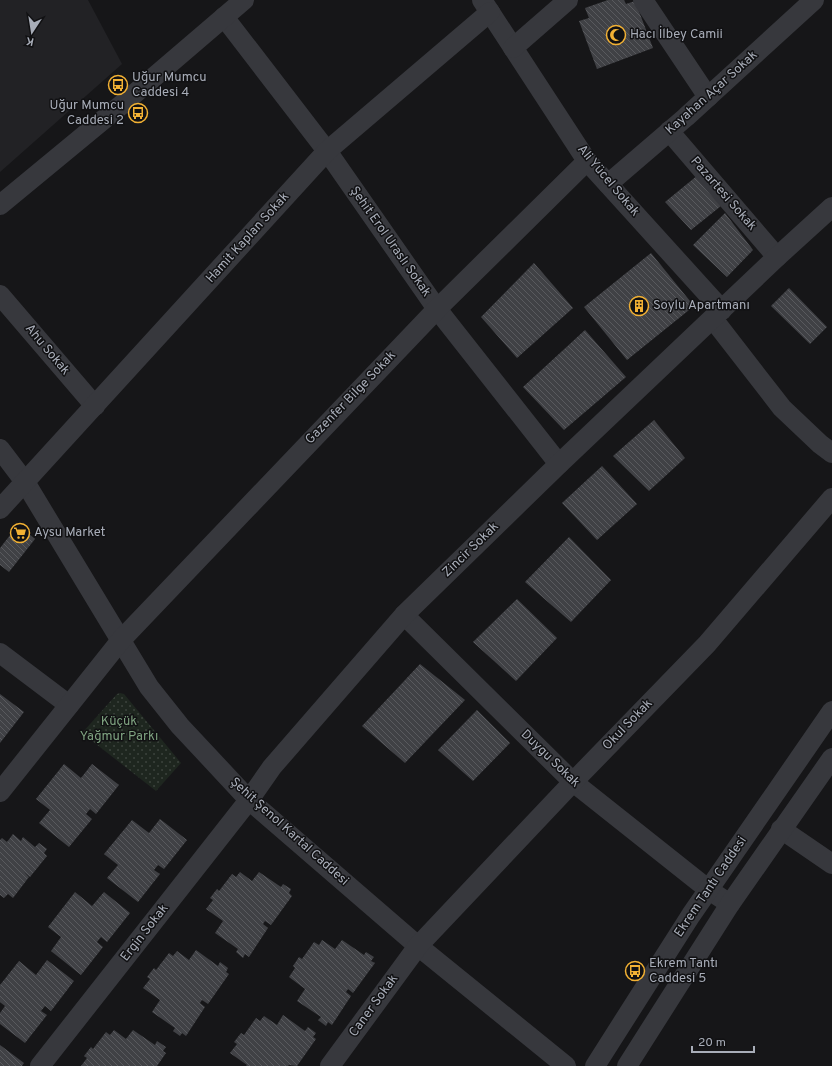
<svg xmlns="http://www.w3.org/2000/svg" width="832" height="1066" viewBox="0 0 832 1066" font-family="Overpass,sans-serif">
<style>
.built{fill:#222225}
.green{fill:url(#green-dots)}
.building{fill:url(#building-back-hatch)}
.lines{fill:none;stroke-linecap:round;stroke-linejoin:round}
.minor{stroke:#37383d;stroke-width:20}
.labels{text-anchor:middle;dominant-baseline:central;stroke-width:3;stroke-linejoin:round;paint-order:stroke}
.poi-label{font-size:13px;fill:#a8adb8;stroke:#111113;text-anchor:start}
.street-label{font-size:13px;fill:#a8adb8;stroke:#111113}
.park-label{font-size:13px;fill:#7fa381;stroke:#111113}
</style>
<defs>
<pattern id="green-dots" width="8" height="8" patternUnits="userSpaceOnUse"><rect width="8" height="8" fill="#1e261f"/><path d="M2 2h.1M6 6h.1" fill="none" stroke="#3c433d" stroke-width="1.8" stroke-linecap="round"/></pattern>
<pattern id="building-back-hatch" width="6" height="6" patternUnits="userSpaceOnUse"><rect width="6" height="6" fill="#404145"/><path d="M-1 5l2 2M0 0l6 6M5-1l2 2" fill="none" stroke="#595a5e"/></pattern>
</defs>
<rect width="100%" height="100%" fill="#161618"/>
<!-- built -->
<path class="built" d="M0,0H88L122,64L0,172Z"/>
<!-- green -->
<path class="green" d="M120,693L124,694L181,763L156,791L82,733L117,694Z"/>
<!-- building -->
<g class="building">
<path d="M608,0H624L626,4L635,1L653,48L597,69L579,21L589,18L585,8Z"/>
<path d="M698,175L721,206L691,230L665,202Z"/>
<path d="M725,213L753,250L727,277L693,245Z"/>
<path d="M651,253L694,306L627,360L584,307Z"/>
<path d="M534,263L573,308L517,358L481,317Z"/>
<path d="M789,288L827,327L810,344L771,306Z"/>
<path d="M585,330L626,377L564,430L523,387Z"/>
<path d="M654,420L685,458L649,491L613,456Z"/>
<path d="M602,466L637,504L597,540L562,503Z"/>
<path d="M18,525L35,539L9,572L0,565V548Z"/>
<path d="M569,537L611,580L571,622L525,582Z"/>
<path d="M517,599L557,638L516,681L473,642Z"/>
<path d="M420,664L465,700L405,763L362,726Z"/>
<path d="M0,694L24,712L0,743Z"/>
<path d="M477,710L510,743L473,781L438,750Z"/>
<path d="M64,764L81,778L92,764L119,785L96,814L90,809L86,814L92,819L69,847L39,823L50,810L36,799Z"/>
<path d="M160,819L187,840L164,869L158,865L154,870L160,874L138,902L107,878L118,865L104,854L132,820L149,833Z"/>
<path d="M13,834L21,841L23,837L35,847L39,843L47,849L44,853L47,856L30,877L24,872L29,877L13,898L8,894L4,898L0,895V840L2,838L7,842Z"/>
<path d="M240,872L252,881L259,872L281,887L283,884L291,889L289,893L292,896L271,925L265,921L263,924L268,928L249,957L245,954L243,958L236,952L238,949L215,933L223,921L206,909L213,900L210,898L217,889L219,891L232,874L236,877Z"/>
<path d="M75,892L92,906L104,892L130,913L107,942L101,937L97,942L103,947L81,975L51,951L61,937L48,927Z"/>
<path d="M322,940L335,949L342,940L364,955L366,952L374,957L371,961L375,963L353,993L348,989L346,992L351,996L332,1025L328,1022L326,1026L318,1020L321,1017L297,1001L305,989L289,977L295,968L293,966L299,957L302,959L314,942L319,945Z"/>
<path d="M196,950L218,966L220,962L228,968L226,972L229,974L208,1004L202,1000L200,1003L205,1007L186,1036L182,1033L180,1036L173,1031L175,1028L152,1012L160,1000L143,988L150,979L147,977L154,968L156,970L169,953L173,956L177,951L189,960Z"/>
<path d="M47,960L74,981L51,1011L45,1006L41,1011L47,1015L25,1043L0,1024V1013L5,1006L0,1002V985L19,961L36,975Z"/>
<path d="M283,1015L305,1031L308,1027L316,1033L313,1037L316,1039L297,1066L289,1065L288,1066H246L247,1065L230,1053L237,1044L234,1042L241,1033L244,1035L256,1018L260,1021L264,1016L277,1025Z"/>
<path d="M114,1030L126,1039L133,1030L155,1045L157,1041L166,1047L163,1051L166,1053L157,1066H81L87,1058L84,1056L91,1047L93,1049L106,1032L110,1035Z"/>
<path d="M0,1045L24,1063L22,1066H0Z"/>
</g>
<g class="lines">
<!-- minor -->
<g class="minor">
<path d="M482,0L587,161L722,310"/>
<path d="M643,0L708,97"/>
<path d="M224,17L327,151L437,309L559,464"/>
<path d="M513,48L568,0"/>
<path d="M669,131L777,257"/>
<path d="M608,184L686,117L814,0"/>
<path d="M0,205L126,101L244,0"/>
<path d="M0,295L95,406"/>
<path d="M713,319L782,408L820,444L832,453"/>
<path d="M0,449L25,482L149,687L180,726L209,757L249,800L418,946L566,1066"/>
<path d="M0,509L327,151L490,12"/>
<path d="M404,615L573,782L709,890L730,904"/>
<path d="M0,653L69,705"/>
<path d="M0,792L121,640L437,309L587,161"/>
<path d="M781,829L832,864"/>
<path d="M40,1066L249,800L272,767L404,615L559,464L777,257L832,207"/>
<path d="M330,1066L418,946L573,782L707,644L832,498"/>
<path d="M595,1066L691,915L832,711"/>
<path d="M627,1066L730,904L832,758"/>
</g>
</g>
<!-- icons -->
<defs>
<g id="mosque-ring" transform="scale(1)"><circle r="9.5" fill="#111113" stroke="#f2b134" stroke-width="1.5"/><path d="M3.5-4.9A6 6 0 1 0 3.5 4.9A5 5 0 1 1 3.5-4.9Z" fill="#f2b134"/></g>
<g id="bus-ring" transform="scale(1)"><circle r="9.5" fill="#111113" stroke="#f2b134" stroke-width="1.5"/><path d="M-5-6H5V4H4V6H2V4H-2V6H-4V4H-5ZM-3.5-4V0h7V-4ZM-3.5 1.2v1.5H-2V1.2ZM2 1.2v1.5H3.5V1.2Z" fill="#f2b134"/></g>
<g id="building-ring" transform="scale(1)"><circle r="9.5" fill="#111113" stroke="#f2b134" stroke-width="1.5"/><path d="M-4-6H4V6H1V3H-1V6H-4ZM-2.5-4.3h1.7v1.8h-1.7ZM.8-4.3h1.7v1.8H.8ZM-2.5-1h1.7V.8h-1.7ZM.8-1h1.7V.8H.8Z" fill="#f2b134"/></g>
<g id="supermarket-ring" transform="scale(1)"><circle r="9.5" fill="#111113" stroke="#f2b134" stroke-width="1.5"/><path d="M-6-5.5h2.5l.6 2H6L4.5 2H-2.5L-4.4-4H-6ZM-1.5 3.2a1.3 1.3 0 1 0 .1 0ZM3 3.2a1.3 1.3 0 1 0 .1 0Z" fill="#f2b134"/></g>
</defs>
<g fill-rule="evenodd">
<use href="#mosque-ring" x="616" y="35"/>
<use href="#bus-ring" x="118" y="85"/>
<use href="#bus-ring" x="138" y="113"/>
<use href="#building-ring" x="639" y="306"/>
<use href="#supermarket-ring" x="20" y="533"/>
<use href="#bus-ring" x="635" y="971"/>
</g>
<g class="labels">
<!-- poi labels -->
<g class="poi-label">
<text x="630" y="35">Hacı İlbey Camii</text>
<text x="132" y="78">Uğur Mumcu<tspan x="132" dy="15">Caddesi 4</tspan></text>
<text x="124" y="106" text-anchor="end">Uğur Mumcu<tspan x="124" dy="15">Caddesi 2</tspan></text>
<text x="653" y="306">Soylu Apartmanı</text>
<text x="34" y="533">Aysu Market</text>
<text x="649" y="964">Ekrem Tantı<tspan x="649" dy="15">Caddesi 5</tspan></text>
</g>
<!-- street labels -->
<g class="street-label">
<text transform="translate(712 93) rotate(-42)">Kayahan Açar Sokak</text>
<text transform="translate(608 181) rotate(50)">Ali Yücel Sokak</text>
<text transform="translate(723 194) rotate(49)">Pazartesi Sokak</text>
<text transform="translate(248 238) rotate(-48)">Hamit Kaplan Sokak</text>
<text transform="translate(390 242) rotate(55)">Şehit Erol Uraslı Sokak</text>
<text transform="translate(47 350) rotate(50)">Ahu Sokak</text>
<text transform="translate(351 398) rotate(-46)">Gazenfer Bilge Sokak</text>
<text transform="translate(471 550) rotate(-44)">Zincir Sokak</text>
<text transform="translate(628 725) rotate(-46)">Okul Sokak</text>
<text transform="translate(550 759) rotate(44)">Duygu Sokak</text>
<text transform="translate(289 832) rotate(42)">Şehit Şenol Kartal Caddesi</text>
<text transform="translate(711 887) rotate(-56)">Ekrem Tantı Caddesi</text>
<text transform="translate(145 933) rotate(-52)">Ergin Sokak</text>
<text transform="translate(374 1006) rotate(-54)">Caner Sokak</text>
</g>
<!-- park labels -->
<g class="park-label">
<text x="119" y="722">Küçük<tspan x="119" dy="15">Yağmur Parkı</tspan></text>
</g>
</g>
<!-- north arrow -->
<g transform="translate(32 32) rotate(192)" stroke="#111113" stroke-width="3" paint-order="stroke">
<path d="M0-3L7 15L0 10L-7 15Z" fill="#a8adb8"/>
<text y="-6" font-size="11" font-weight="bold" text-anchor="middle" fill="#a8adb8">K</text>
</g>
<!-- scale -->
<path d="M692 1046v6h62v-6" fill="none" stroke="#a8adb8" stroke-width="2"/>
<text x="698" y="1046" font-size="12" fill="#a8adb8" stroke="#111113" stroke-width="3" paint-order="stroke">20 m</text>
</svg>
